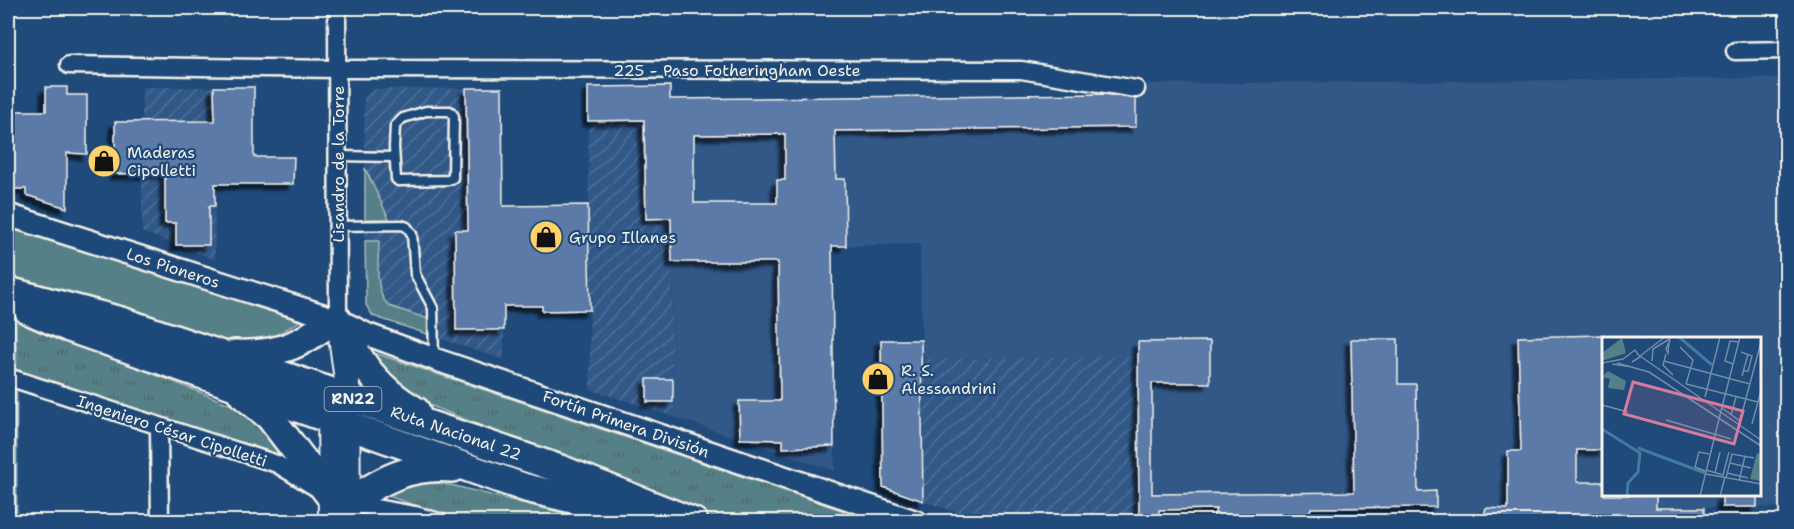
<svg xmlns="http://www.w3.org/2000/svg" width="1794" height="529" viewBox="0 0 1794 529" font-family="'Shantell Sans',sans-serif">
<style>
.built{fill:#315888;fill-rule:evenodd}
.industrial{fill:url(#industrial-furrows)}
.grass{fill:url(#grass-tufts);stroke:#a5b8b8;stroke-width:1.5}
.garden{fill:#568087;stroke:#a5b8b8;stroke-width:1.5}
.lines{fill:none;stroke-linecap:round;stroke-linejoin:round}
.stream{stroke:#8aaabd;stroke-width:5}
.building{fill:#5b7aa8;stroke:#f4f1e8;stroke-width:1.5;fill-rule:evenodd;filter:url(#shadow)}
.service-casing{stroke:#f4f1e8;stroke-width:13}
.minor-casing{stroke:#f4f1e8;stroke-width:21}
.tertiary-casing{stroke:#f4f1e8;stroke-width:26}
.secondary-casing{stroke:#f4f1e8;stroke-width:28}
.trunk-casing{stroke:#f4f1e8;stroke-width:32}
.service{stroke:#1f4a7a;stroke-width:8}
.minor{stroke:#1f4a7a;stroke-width:16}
.tertiary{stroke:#1f4a7a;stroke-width:21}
.secondary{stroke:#1f4a7a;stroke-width:24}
.trunk{stroke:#1f4a7a;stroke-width:27}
.labels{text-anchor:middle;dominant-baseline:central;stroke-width:4.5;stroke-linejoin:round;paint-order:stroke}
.shield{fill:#1f4a7a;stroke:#b4bfc7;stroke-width:1.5}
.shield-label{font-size:15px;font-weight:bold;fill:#f4f1e8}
.street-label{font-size:16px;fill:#f4f1e8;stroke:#1f4a7a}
.poi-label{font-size:16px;fill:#f4f1e8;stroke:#1f4a7a;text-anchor:start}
.inset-river{fill:none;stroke:#437aa0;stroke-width:3}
.inset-road{fill:none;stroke:#748da6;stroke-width:1.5}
.view{fill:#d87a9a;fill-opacity:0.15;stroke:#d87a9a;stroke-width:3}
.inset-edge{fill:none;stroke:#f4f1e8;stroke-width:3}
</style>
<defs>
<pattern id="industrial-furrows" width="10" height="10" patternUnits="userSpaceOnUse" patternTransform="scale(1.5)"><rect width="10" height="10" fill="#315888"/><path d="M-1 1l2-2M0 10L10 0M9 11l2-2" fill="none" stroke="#4f7099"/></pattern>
<pattern id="grass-tufts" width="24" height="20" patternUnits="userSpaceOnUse" patternTransform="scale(1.5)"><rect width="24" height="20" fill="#568087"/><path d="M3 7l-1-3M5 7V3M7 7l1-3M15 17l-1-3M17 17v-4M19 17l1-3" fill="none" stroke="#50676a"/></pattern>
<filter id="shadow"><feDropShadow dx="-5.5" dy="5.5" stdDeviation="1.5" flood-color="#0009"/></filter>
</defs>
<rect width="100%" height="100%" fill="#1f4a7a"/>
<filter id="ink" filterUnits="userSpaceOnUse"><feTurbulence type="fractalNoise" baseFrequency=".0167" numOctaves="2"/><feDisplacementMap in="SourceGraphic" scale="12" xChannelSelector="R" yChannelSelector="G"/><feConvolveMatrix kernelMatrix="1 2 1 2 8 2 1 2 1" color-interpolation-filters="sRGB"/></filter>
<g filter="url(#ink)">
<!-- built -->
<path class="built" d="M1786,78V507L1611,508V522L1431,521L1435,507L1139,510L1138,357L922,359L920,244L832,246L835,471L674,417L670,99L1135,94L1136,84ZM1604,338H1760V494H1604Z"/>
<!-- industrial -->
<g class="industrial">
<path d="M670,86L673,379L674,417L590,389L588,87Z"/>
<path d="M142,87H214L215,260L142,232Z"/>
<path d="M502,88L504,360L373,316L366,305L364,98L373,89Z"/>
<path d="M1138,356L1139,521H985L923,501L922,359Z"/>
</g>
<!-- grass -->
<g class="grass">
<path d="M8,316L247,411L256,416L287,460L8,371Z"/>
<path d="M360,348L874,521H727L682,506L414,399Z"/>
<path d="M426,481L455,486L593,521H460L388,496L389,491Z"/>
</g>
<!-- garden -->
<g class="garden">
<path d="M365,168L389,219H365Z"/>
<path d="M8,222L306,318L276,335L252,342L221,340L103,305L8,283Z"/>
<path d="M365,241H379C379,259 373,292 389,306L429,319L430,335L373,316L366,305Z"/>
</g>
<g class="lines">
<!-- stream -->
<g class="stream">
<path d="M8,262L12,281"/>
<path d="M14,319L15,363"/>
<path d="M15,393V522"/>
</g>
</g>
<!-- building -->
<g class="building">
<path d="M670,86V99L1104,94L1136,99V127L835,131L836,179H845L846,246H832L834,446L783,448V440L740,439L739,401H780L778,262H672L671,218L646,219L644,120L588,121V87ZM785,134V180H777V203H694V135Z"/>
<path d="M46,87H67V95H87V154L67,153V208L26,195V189H8V111H46Z"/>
<path d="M214,87H254V157H294L293,184H215V206H209V245H176V223H165V173L115,174V122L215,121Z"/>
<path d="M466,88H502L503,206L588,205L590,310L542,311V306H504V330H456L455,230H468Z"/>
<path d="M1604,335V450H1577V482H1604V495H1656V508H1704V522H1482L1486,508L1508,509V451H1521L1518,337Z"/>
<path d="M1351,339H1398V384H1416L1418,492L1436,491V507L1311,508L1306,522H1212L1216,509L1159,510V522H1139L1138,342L1210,341V383H1152V494L1354,492Z"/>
<path d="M881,340H921L923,501L883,487Z"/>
<rect x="647" y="379" width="26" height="23"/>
<rect x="1722" y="495" width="35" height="12"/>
</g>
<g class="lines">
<!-- service casing -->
<g class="service-casing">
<g id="service">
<path d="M426,111H450L454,116L453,178L448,180L398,181L396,179L394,147L395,126L403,118Z"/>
<path d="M338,156L394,157"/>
<path d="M338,226L402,225L407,227L412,234L415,274L433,308L434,359"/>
</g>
</g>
<!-- minor casing -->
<g class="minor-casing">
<g id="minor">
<path d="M337,8L338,320"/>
<path d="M1735,51L1786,50"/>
<path d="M69,65L337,69L1021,70L1136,89"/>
<path d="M8,377L277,464L315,487"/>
<path d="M159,426L160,522"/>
<path d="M348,503L415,515L439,522"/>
</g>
</g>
<!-- tertiary casing -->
<g class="tertiary-casing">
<path id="tertiary" d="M8,215L338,320L366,334L434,359L917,522"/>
</g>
<!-- secondary casing -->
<g class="secondary-casing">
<g id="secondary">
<path d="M340,329L347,380L348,522"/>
<path d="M330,401L331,522"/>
</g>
</g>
<!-- trunk casing -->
<g class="trunk-casing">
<g id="trunk">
<path d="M8,291L121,321L457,434L563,470L694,522"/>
<path d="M28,310L69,328L526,488L645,516"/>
<path d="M235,354C260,355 283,352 305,339C317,332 325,324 338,320C359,361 375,388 416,411"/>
<path d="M242,394L270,417L331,497"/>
<path d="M348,503C383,479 409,465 452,468"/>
</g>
</g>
<!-- service -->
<use href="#service" class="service"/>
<!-- minor -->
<use href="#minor" class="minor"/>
<!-- tertiary -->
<use href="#tertiary" class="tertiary"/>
<!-- secondary -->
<use href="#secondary" class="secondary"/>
<!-- trunk -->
<use href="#trunk" class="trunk"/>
</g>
</g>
<!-- icons -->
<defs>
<g id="shop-disc" transform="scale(1.725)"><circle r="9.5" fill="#ffd166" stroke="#1f4a7a"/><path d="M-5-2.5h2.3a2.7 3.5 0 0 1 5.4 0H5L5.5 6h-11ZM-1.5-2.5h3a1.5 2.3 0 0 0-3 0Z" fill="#111"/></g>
</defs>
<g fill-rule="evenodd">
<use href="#shop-disc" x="104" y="161"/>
<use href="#shop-disc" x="546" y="237"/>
<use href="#shop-disc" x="878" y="379"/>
</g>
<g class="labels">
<!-- shield labels -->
<rect class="shield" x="324.5" y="387" width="57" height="24" rx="4.5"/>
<g class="shield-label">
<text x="353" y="399">RN22</text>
</g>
<!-- street labels -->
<g class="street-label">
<text x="737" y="70">225 - Paso Fotheringham Oeste</text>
<text transform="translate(338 164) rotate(-90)">Lisandro de la Torre</text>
<text transform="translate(173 268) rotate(18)">Los Pioneros</text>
<text transform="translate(626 424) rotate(19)">Fortín Primera División</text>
<text transform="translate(172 431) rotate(18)">Ingeniero César Cipolletti</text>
<text transform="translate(456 433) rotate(19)">Ruta Nacional 22</text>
</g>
<!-- poi labels -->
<g class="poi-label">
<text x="127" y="152">Maderas<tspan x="127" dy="18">Cipolletti</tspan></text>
<text x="569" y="237">Grupo Illanes</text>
<text x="901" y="370">R. S.<tspan x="901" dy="18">Alessandrini</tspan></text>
</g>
</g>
<!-- overview -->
<g transform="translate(1602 337)">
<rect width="159" height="159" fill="#1f4a7a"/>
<path d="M155,116L159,117V144L148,142Z" fill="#568087"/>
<path d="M20,1L24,16L0,24V16Z" fill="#568087"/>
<path d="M6,34L24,44L22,53L6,51L8,42L0,40Z" fill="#568087"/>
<path class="inset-river" d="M77,0L110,28M0,92L38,116L36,135L26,146L25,159M36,111L103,136"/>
<path class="inset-road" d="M68,3L67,6L66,16L64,12ZM78,10L91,23L84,47M139,15L150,19L146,34H142M64,17L61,28L71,38M38,19L63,0M38,19L159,103M50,24L51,12L69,1M62,24L148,47M0,26L21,22L33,13L38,20L30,25M15,26L47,35L159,109M10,27L30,30M131,27L123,24L128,4L137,5M140,39L146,17M84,47L156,65M103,60L118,0M0,68L26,75M120,71L138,84L159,5M129,78L134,60M117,82L138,0M64,83L129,102M150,87L159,54M128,126L149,131M104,133L121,138L127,115M103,134L93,130L97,115L107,117M113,136L118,115M125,136L146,141M104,137L159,147M124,141L130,117L152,121M137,144L143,119M98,159L117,82M118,159L123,140"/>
<path class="view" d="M31,45L141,74L132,107L22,77Z"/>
<rect width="159" height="159" class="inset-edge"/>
</g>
<!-- margin -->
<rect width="1794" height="529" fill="none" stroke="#1f4a7a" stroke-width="30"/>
<rect x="15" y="15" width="1764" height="499" fill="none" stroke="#f4f1e8" stroke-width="2" filter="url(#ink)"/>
</svg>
